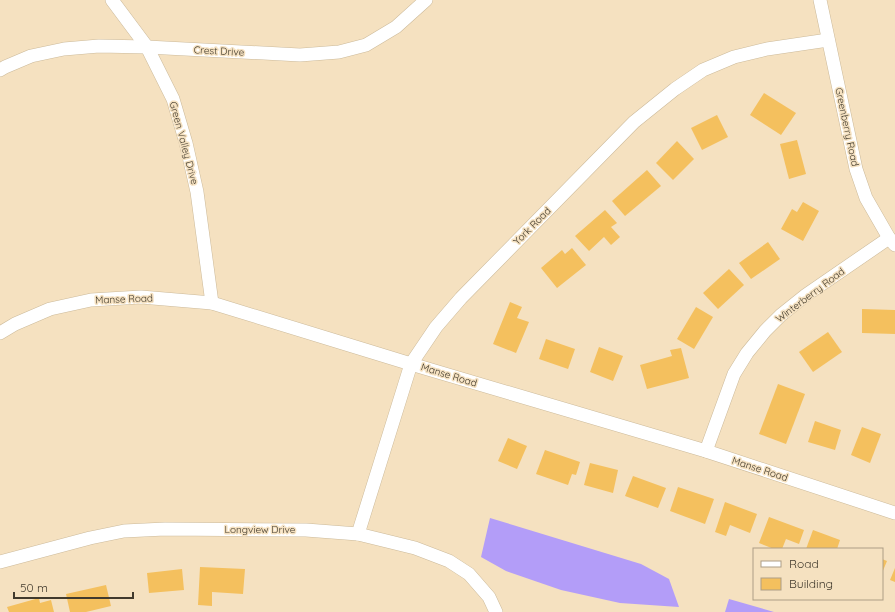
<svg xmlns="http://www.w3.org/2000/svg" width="895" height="612" viewBox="0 0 895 612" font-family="Quicksand,sans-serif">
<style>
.forest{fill:#b39df8}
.building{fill:#f4c05e}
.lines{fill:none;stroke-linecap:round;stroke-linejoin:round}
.minor-casing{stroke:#ccba9a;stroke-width:14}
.minor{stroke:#fff;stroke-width:13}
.labels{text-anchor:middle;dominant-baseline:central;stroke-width:3;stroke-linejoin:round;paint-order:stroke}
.street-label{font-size:10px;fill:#413a2d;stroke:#f5e1c0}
</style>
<rect width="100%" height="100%" fill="#f5e1c0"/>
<!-- forest -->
<g class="forest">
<path d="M490,518L641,564L669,579L679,607L620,603L561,590L506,571L481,557Z"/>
<path d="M729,599L774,612H725Z"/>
</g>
<!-- building -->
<g class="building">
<path d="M764,93L796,113L781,135L750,115Z"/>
<path d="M717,115L728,137L702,150L691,128Z"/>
<path d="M797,140L806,174L789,179L780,144Z"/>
<path d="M677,141L694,159L673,180L656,163Z"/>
<path d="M647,170L661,186L625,216L612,201Z"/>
<path d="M803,202L819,211L803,241L781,229L792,209L797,212Z"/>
<path d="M605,210L617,223L611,227L620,237L611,245L604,237L589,251L575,236Z"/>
<path d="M768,242L780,259L751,279L739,263Z"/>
<path d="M572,248L586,265L557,288L541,268L562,250L565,254Z"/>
<path d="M729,269L744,285L718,309L703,293Z"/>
<path d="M510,302L522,307L517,318L529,322L516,353L493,344Z"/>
<path d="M696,307L713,317L694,349L677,339Z"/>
<path d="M862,309L895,310V334L862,333Z"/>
<path d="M828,332L842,352L813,372L799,352Z"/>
<path d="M546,339L575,349L568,369L539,359Z"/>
<path d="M599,347L623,356L613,381L590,372Z"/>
<path d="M681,348L689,378L647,389L640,365L672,356L670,350Z"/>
<path d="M778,384L805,394L786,444L759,434Z"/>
<path d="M815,421L841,430L835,450L808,442Z"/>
<path d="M862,427L881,434L870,463L851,455Z"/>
<path d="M508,438L527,446L517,469L498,461Z"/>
<path d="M545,450L580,462L576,475L572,474L568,485L536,474Z"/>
<path d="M590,463L618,470L613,493L584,485Z"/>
<path d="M633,476L666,488L658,508L625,496Z"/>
<path d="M678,487L714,499L705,524L670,511Z"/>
<path d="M725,502L757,514L750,533L730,525L726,536L715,532Z"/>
<path d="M769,517L804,530L799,544L786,539L782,549H774L759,543Z"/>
<path d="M813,530L840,540L837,549H806Z"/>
<path d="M882,559L887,561L882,573Z"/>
<path d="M200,567L245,569L243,594L212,592V606L198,605Z"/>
<path d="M895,568V582L890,580Z"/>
<path d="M182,569L184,590L149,593L147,573Z"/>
<path d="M106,585L111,606L86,612H70L66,594Z"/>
<path d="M39,598L40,603L51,600L54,612H9L7,607Z"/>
</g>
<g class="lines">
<!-- minor casing -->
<g class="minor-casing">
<g id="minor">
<path d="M112,0L147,47L173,99L186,143L197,192L212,303"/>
<path d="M820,0L856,169L866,198L889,238L895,245"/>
<path d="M0,70L5,67L31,56L64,49L99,46L147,47L300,55L339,52L366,45L396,27L426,0"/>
<path d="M0,333L15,324L50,309L91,300L141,297L212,303L411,364L706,451L895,513"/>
<path d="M706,451L734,374L747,353L765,331L781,315L806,295L889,238"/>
<path d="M358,534L411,364L436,327L461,298L634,122L675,89L703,70L734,57L767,49L828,40"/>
<path d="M0,562L90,538L124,531L165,529L306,530L358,534L415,548L449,561L469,574L489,597L496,612"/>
</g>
</g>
<!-- minor -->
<use href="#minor" class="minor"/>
</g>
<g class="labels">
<!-- street labels -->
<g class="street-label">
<text transform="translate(219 51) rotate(3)">Crest Drive</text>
<text transform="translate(847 127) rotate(78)">Greenberry Road</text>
<text transform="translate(184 143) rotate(75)">Green Valley Drive</text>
<text transform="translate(532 226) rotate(-45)">York Road</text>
<text transform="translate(810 295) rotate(-37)">Winterberry Road</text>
<text transform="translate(124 299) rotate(-2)">Manse Road</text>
<text transform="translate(449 375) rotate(17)">Manse Road</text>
<text transform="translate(760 469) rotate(18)">Manse Road</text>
<text x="260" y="529">Longview Drive</text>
</g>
</g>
<!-- legend -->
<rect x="753" y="548" width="130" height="52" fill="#f5e1c0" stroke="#ad9e85"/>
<rect x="761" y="561" width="20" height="6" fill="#ffffff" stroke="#ad9e85"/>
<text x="789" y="568" font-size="12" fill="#413a2d">Road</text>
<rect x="761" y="578" width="20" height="12" fill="#f4c05e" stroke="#ad9e85"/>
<text x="789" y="588" font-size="12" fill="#413a2d">Building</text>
<!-- scale -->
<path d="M14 592v6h119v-6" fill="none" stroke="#413a2d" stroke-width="2"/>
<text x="20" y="592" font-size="12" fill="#413a2d" stroke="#f5e1c0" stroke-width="3" paint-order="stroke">50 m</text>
</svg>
